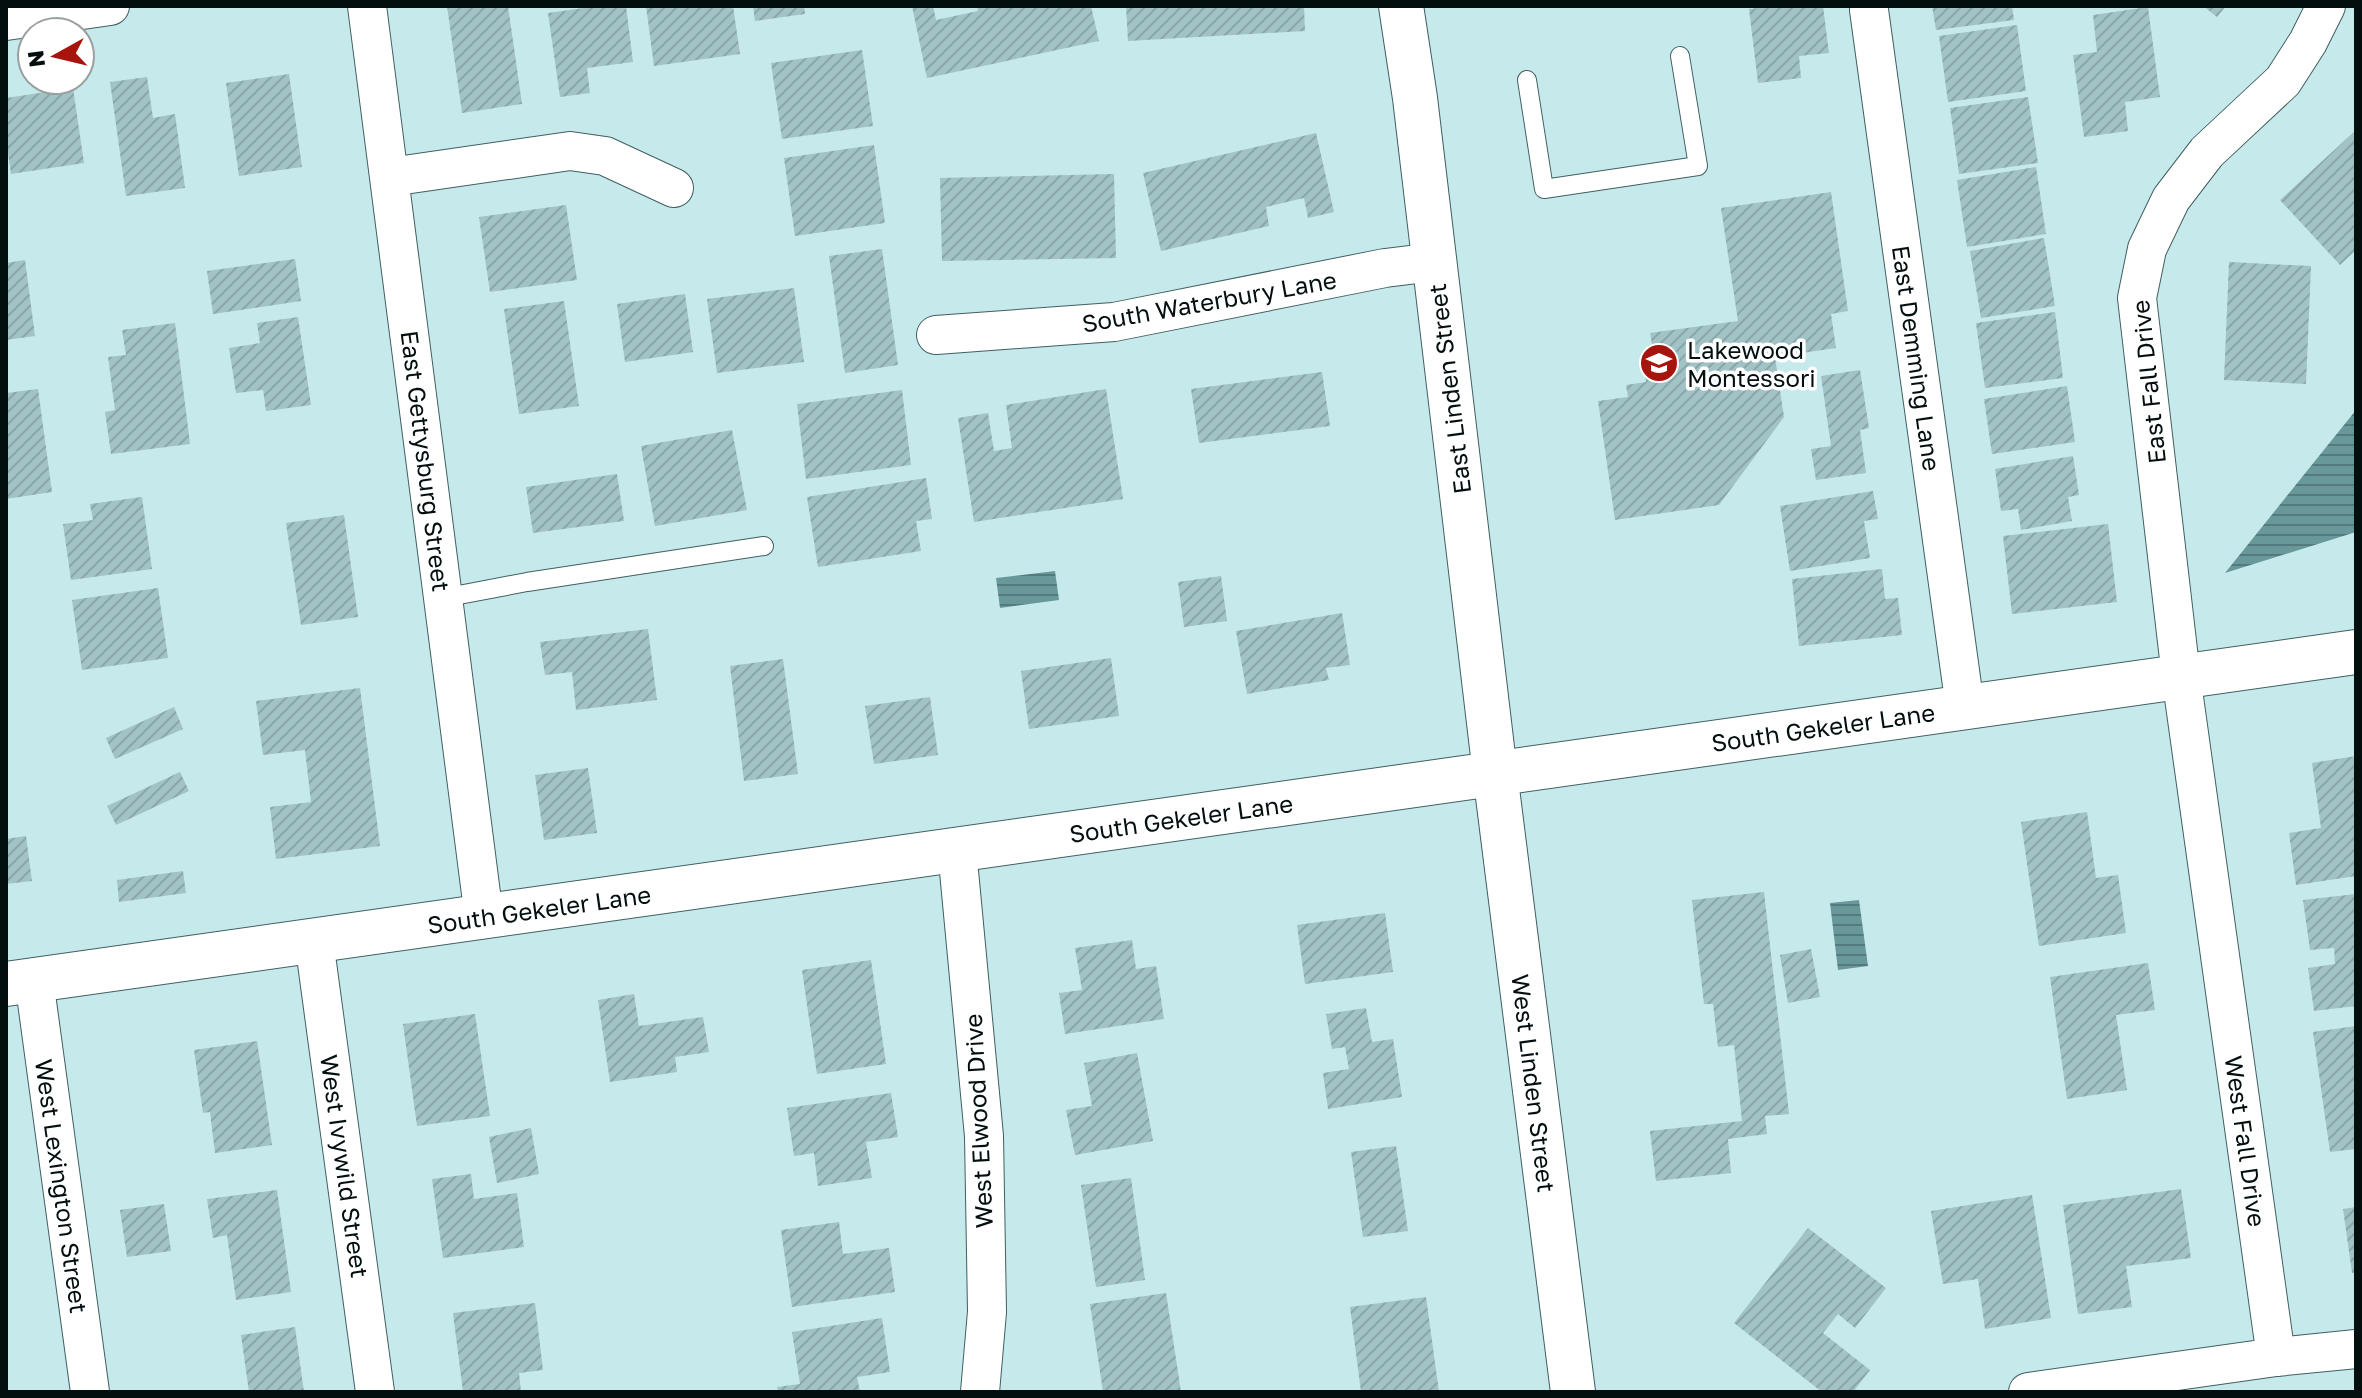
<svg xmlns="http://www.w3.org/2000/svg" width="2362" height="1398" viewBox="0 0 2362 1398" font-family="'Golos Text',sans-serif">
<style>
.water{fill:url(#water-rules)}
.building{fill:url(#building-hatch)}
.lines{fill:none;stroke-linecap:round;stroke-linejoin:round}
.service-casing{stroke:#405f61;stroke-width:20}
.minor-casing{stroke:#405f61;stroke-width:40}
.tertiary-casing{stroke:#405f61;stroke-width:46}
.service{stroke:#fff;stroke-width:18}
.minor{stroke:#fff;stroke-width:38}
.tertiary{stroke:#fff;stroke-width:44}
.labels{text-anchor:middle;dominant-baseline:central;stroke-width:7;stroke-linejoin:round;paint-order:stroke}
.street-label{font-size:24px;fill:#030e0f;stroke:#fff}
.poi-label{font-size:24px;fill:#030e0f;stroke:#fff;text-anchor:start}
</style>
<defs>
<pattern id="water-rules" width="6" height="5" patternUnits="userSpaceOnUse" patternTransform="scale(2)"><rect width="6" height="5" fill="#69989b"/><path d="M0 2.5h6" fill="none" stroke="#547a7d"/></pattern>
<pattern id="building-hatch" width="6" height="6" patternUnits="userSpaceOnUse" patternTransform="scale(2)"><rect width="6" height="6" fill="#a2c3c5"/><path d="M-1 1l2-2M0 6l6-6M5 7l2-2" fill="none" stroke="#8aa6a8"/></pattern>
</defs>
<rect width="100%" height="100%" fill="#c6e9eb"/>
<!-- water -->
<g class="water">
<path d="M2356,410V532L2225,573Z"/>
<path d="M1055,571L1059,600L1000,608L996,578Z"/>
<path d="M1859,900L1868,966L1838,970L1830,903Z"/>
</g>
<!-- building -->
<g class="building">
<path d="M447,6H508L522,104L462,113Z"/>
<path d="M598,6H626L633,62L587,68L590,93L560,97L548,13Z"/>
<path d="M646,6H733L740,54L654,66Z"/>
<path d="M753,6H804L805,14L755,21Z"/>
<path d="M912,6H933L936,20L978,11L977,6H1091L1099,41L927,78Z"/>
<path d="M1126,6H1304L1305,31L1128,41Z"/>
<path d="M1775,6H1823L1829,53L1799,56L1801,78L1758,83L1749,9Z"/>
<path d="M1932,6H2012L2014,20L1936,30Z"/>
<path d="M2203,6H2226L2217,17Z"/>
<path d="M2148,7L2160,97L2125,102L2128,131L2084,137L2073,55L2097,52L2093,15Z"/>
<path d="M2017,25L2026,91L1948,102L1939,36Z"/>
<path d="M862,50L873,126L782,139L771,63Z"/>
<path d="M289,74L302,167L239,176L226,83Z"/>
<path d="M147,77L153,118L175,114L185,188L126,196L110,82Z"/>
<path d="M73,88L84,163L11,174L6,139V98Z"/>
<path d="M2028,97L2038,163L1959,174L1950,108Z"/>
<path d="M2356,130V250L2340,265L2280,200Z"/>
<path d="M1316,133L1334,212L1308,218L1304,198L1266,207L1269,226L1161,251L1143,173Z"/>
<path d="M874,145L885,223L795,236L784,158Z"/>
<path d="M2036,167L2046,234L1967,247L1957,180Z"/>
<path d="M1114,174L1116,258L942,261L940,178Z"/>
<path d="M1831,192L1848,311L1831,314L1836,348L1775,357L1784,417L1719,505L1615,520L1598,401L1628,397L1626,385L1646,382L1643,362L1655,361L1650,333L1738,321L1721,208Z"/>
<path d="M566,205L577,280L490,292L479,217Z"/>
<path d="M2044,238L2055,306L1981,318L1970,251Z"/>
<path d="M882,249L898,365L845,373L829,256Z"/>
<path d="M295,259L301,301L213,314L207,271Z"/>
<path d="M25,260L35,336L6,340V263Z"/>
<path d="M2229,262L2311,266L2306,384L2224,380Z"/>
<path d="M794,288L804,362L717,373L707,299Z"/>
<path d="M685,294L693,352L625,362L617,304Z"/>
<path d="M564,301L579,406L519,414L504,309Z"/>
<path d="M2055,312L2063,378L1985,388L1976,323Z"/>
<path d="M298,317L311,405L266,411L263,390L236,393L229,348L260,343L257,323Z"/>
<path d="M175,323L190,444L111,454L105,412L115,410L108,357L126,355L122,330Z"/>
<path d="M1860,370L1869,428L1860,430L1866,473L1816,480L1811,449L1831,446L1821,376Z"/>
<path d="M1322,372L1330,426L1199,443L1191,389Z"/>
<path d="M2067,386L2075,442L1992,454L1984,399Z"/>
<path d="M38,389L52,492L6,499V393Z"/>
<path d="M1106,389L1123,499L974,522L958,418L988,413L994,451L1012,448L1006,405Z"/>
<path d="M902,390L911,465L806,479L797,404Z"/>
<path d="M732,430L747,510L655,526L641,446Z"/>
<path d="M2073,456L2079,495L2068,497L2072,521L2021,530L2018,509L2001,511L1995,469Z"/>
<path d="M617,474L624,521L533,533L526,487Z"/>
<path d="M926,478L932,519L916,521L921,551L818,567L807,497Z"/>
<path d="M1873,491L1878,519L1864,521L1870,558L1790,571L1780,506Z"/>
<path d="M142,497L152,569L71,580L63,524L93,520L90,504Z"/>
<path d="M344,515L358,617L301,625L286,523Z"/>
<path d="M2108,524L2117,602L2012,614L2003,536Z"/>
<path d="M1882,569L1885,599L1898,598L1902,635L1799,646L1792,579Z"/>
<path d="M1221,576L1227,621L1184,627L1178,582Z"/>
<path d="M158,588L168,658L82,670L72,600Z"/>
<path d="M1342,613L1350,665L1326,668L1329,680L1247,694L1236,631Z"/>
<path d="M648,629L657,700L576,710L572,672L545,675L540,642Z"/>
<path d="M1111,658L1119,716L1029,729L1021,671Z"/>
<path d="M783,659L798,774L744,781L730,666Z"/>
<path d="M360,688L380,846L276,859L270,807L311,802L305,750L263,755L256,701Z"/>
<path d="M930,697L938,755L874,764L865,706Z"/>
<path d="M174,707L183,729L115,759L106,738Z"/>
<path d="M2356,756V876L2296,885L2289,833L2321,828L2312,763Z"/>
<path d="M588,768L597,833L544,840L535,775Z"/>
<path d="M180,772L189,791L116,825L107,806Z"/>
<path d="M2087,812L2096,878L2118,875L2126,933L2039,946L2021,822Z"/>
<path d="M26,836L32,881L6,884V839Z"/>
<path d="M183,871L186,893L119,902L117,880Z"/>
<path d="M1764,892L1789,1114L1765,1116L1767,1134L1728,1139L1731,1173L1656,1181L1650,1131L1742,1121L1734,1045L1718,1047L1713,1004H1704L1692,900Z"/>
<path d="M2356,894V1006L2314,1011L2308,968L2335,964L2334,948L2310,950L2303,900Z"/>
<path d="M1385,913L1393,972L1305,984L1297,925Z"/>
<path d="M1132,940L1136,969L1156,966L1164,1019L1065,1034L1059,993L1082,990L1075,948Z"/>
<path d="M1811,949L1820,997L1788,1003L1780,955Z"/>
<path d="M871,960L886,1064L817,1074L802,970Z"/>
<path d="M2148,963L2155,1010L2116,1015L2127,1090L2067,1099L2050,977Z"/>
<path d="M634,994L639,1026L703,1017L709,1052L675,1057L677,1072L610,1082L598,1000Z"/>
<path d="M1366,1008L1372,1042L1393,1039L1402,1097L1328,1109L1323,1073L1349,1069L1345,1047L1332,1049L1326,1014Z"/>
<path d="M475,1014L490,1116L417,1126L403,1024Z"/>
<path d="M2356,1026V1149L2330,1152L2313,1032Z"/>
<path d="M257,1041L272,1145L215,1153L210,1112L203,1113L194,1050Z"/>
<path d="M1137,1053L1153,1141L1075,1155L1066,1110L1092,1106L1084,1063Z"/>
<path d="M891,1093L898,1137L866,1142L872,1178L818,1186L814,1153L794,1156L787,1108Z"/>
<path d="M531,1128L539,1174L497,1183L489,1137Z"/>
<path d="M1396,1146L1408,1231L1363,1237L1351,1152Z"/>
<path d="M471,1174L474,1199L517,1193L524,1247L443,1258L432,1179Z"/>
<path d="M1131,1178L1145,1280L1096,1287L1081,1185Z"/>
<path d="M2181,1189L2191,1258L2126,1266L2132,1307L2078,1314L2063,1205Z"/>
<path d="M277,1190L291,1292L236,1300L227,1235L213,1238L207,1199Z"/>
<path d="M2032,1195L2051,1318L1985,1329L1978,1279L1943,1284L1931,1211Z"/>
<path d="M164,1204L171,1251L127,1257L120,1210Z"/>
<path d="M2356,1207V1273H2352L2343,1209Z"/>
<path d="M839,1222L843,1254L889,1248L895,1292L792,1307L781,1230Z"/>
<path d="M1808,1228L1886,1288L1855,1328L1838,1314L1823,1333L1870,1370L1853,1392H1822L1734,1323Z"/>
<path d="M1166,1293L1181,1392H1103L1090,1304Z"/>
<path d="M1426,1297L1439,1392H1361L1350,1307Z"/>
<path d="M535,1303L543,1370L519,1373L521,1392H463L453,1313Z"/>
<path d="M882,1318L890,1372L857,1377L860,1392H778L777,1387L800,1384L792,1332Z"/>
<path d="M295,1327L304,1392H249L241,1335Z"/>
</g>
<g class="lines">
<!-- service casing -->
<g class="service-casing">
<g id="service">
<path d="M1527,80L1544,189L1698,166L1680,56"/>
<path d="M443,598L527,582L764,546"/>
</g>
</g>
<!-- minor casing -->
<g class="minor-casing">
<g id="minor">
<path d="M367,6L484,917"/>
<path d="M1869,10L1965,707"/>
<path d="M6,21L110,6"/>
<path d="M390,177L570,151L605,156L674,188"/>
<path d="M936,335L1114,322L1385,268L1434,262"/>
<path d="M957,850L984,1136L987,1312L980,1392"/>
<path d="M314,941L375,1392"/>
<path d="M34,980L90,1392"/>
<path d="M2276,1357L2356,1349"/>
<path d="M2028,1392L2276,1357L2181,676L2137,298L2147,249L2171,199L2207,152L2283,81L2308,42L2326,6"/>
</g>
</g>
<!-- tertiary casing -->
<g class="tertiary-casing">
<g id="tertiary">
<path d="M1401,6L1415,98L1495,773L1573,1392"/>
<path d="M6,984L2356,652"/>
</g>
</g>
<!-- service -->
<use href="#service" class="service"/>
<!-- minor -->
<use href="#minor" class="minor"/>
<!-- tertiary -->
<use href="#tertiary" class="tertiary"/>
</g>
<!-- icons -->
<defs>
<g id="school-disc" transform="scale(2)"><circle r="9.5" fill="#a7130d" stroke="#fff"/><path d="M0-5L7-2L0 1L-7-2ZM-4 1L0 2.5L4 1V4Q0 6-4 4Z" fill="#fff"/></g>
</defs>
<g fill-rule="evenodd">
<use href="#school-disc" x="1659" y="363"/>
</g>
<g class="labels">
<!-- street labels -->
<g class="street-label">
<text transform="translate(1209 301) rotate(-10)">South Waterbury Lane</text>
<text transform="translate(1917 358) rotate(82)">East Demming Lane</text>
<text transform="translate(2148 382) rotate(-96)">East Fall Drive</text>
<text transform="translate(1449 389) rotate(-97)">East Linden Street</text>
<text transform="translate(426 461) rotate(83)">East Gettysburg Street</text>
<text transform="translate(1823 727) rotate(-8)">South Gekeler Lane</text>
<text transform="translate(1181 818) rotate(-8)">South Gekeler Lane</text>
<text transform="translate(539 909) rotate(-8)">South Gekeler Lane</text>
<text transform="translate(1534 1083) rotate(83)">West Linden Street</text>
<text transform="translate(978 1121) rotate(-93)">West Elwood Drive</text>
<text transform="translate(2246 1141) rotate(82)">West Fall Drive</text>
<text transform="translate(345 1166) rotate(82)">West Ivywild Street</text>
<text transform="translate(62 1186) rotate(82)">West Lexington Street</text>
</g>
<!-- poi labels -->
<g class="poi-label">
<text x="1687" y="349">Lakewood<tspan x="1687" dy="28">Montessori</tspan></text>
</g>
</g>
<!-- border -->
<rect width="2362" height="1398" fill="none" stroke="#030e0f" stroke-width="16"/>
<!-- north arrow -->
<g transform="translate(56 56) rotate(262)"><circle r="38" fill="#ffffff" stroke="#9a9f9f" stroke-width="2"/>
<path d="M0-6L14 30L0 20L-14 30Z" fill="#a7130d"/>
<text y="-12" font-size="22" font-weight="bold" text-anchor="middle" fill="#030e0f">N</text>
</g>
</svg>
